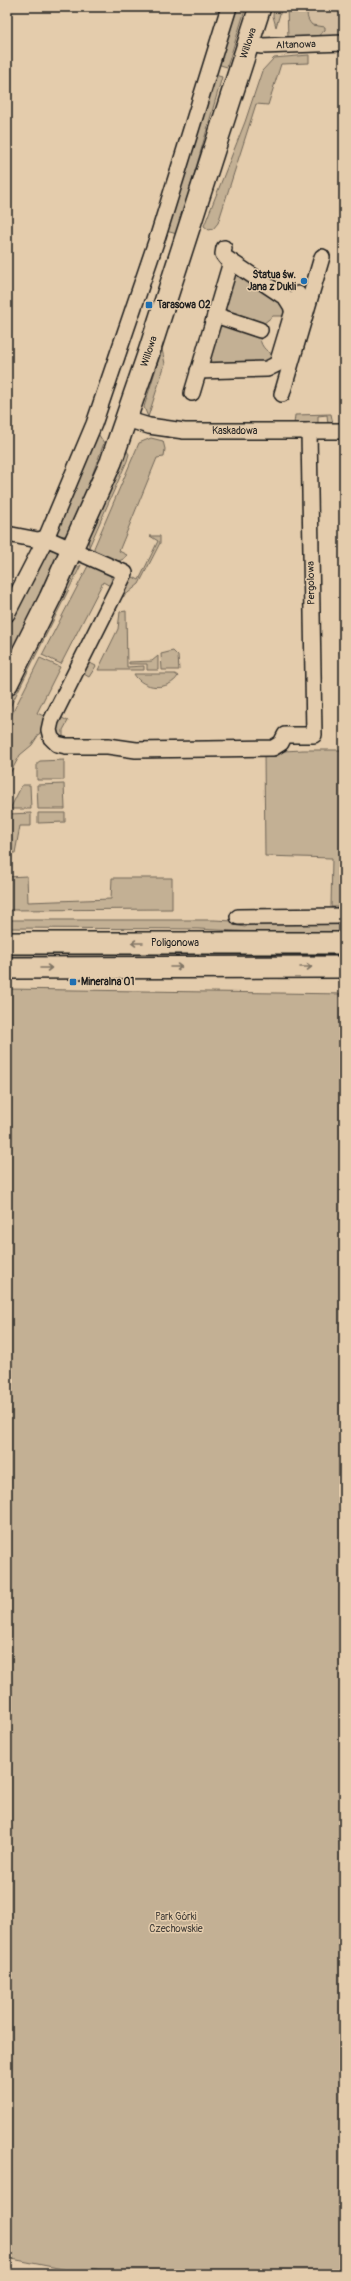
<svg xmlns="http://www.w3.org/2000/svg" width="351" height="2281" viewBox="0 0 351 2281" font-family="Pangolin,sans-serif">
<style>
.built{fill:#d3bda0}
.green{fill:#c3b094;stroke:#706658}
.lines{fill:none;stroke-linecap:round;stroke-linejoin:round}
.street-casing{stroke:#1c1c1c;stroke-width:18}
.secondary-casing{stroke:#1c1c1c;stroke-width:24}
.street{stroke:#e4ccac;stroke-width:15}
.secondary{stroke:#e4ccac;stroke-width:21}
.oneway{stroke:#807464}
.poi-dot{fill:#1f6fb2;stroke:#e4ccac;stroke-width:1.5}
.labels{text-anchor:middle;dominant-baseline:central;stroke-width:3;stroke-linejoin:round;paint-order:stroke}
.street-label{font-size:10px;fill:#1c1c1c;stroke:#e4ccac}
.poi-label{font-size:10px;font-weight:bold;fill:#1c1c1c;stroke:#e4ccac;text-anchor:start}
.park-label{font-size:10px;fill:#46413a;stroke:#e4ccac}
</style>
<rect width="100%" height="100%" fill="#e4ccac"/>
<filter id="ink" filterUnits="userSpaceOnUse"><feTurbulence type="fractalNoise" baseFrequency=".025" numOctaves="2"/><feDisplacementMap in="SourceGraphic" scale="8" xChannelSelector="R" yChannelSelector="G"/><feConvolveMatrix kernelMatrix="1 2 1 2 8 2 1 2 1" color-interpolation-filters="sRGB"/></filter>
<g filter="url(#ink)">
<!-- built -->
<path class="built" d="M287,7H344V36L288,38Z"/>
<!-- green -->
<g class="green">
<path d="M235,7H246L227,67L217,64Z"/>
<path d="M274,7H282L276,27L273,16Z"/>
<path d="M287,7H308C307,15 306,18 312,25L325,27V30L317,37L288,38Z"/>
<path d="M309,55V63L281,64L268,105L256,104L218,223L213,229L209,230L204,226L245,122L262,71L274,58Z"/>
<path d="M215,75L222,77L177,234L166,231Z"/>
<path d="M235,272L284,301L287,316H273L263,324L220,312Z"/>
<path d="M218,321L260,334C259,344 265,352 275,355L271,363L207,364Z"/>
<path d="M162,349L165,364L148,417L144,407Z"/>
<path d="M331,414L333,424H328L327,415L318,416V424H294L295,415Z"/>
<path d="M97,432L104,443L70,535L60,536L56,532Z"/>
<path d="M151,438L163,441L165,449L164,457L157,458L119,551L127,555C119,567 106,558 95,553L94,548L139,443Z"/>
<path d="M127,451L129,454L127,461L89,547L88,536Z"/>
<path d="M150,536H160V543L139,584L123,597L122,594L131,576L139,580L158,541Z"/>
<path d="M48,549L57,551L58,560L7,662V626L27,584Z"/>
<path d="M89,564C101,569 114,571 112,587L103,582L61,664L42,655Z"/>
<path d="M81,565L7,713V700L73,571Z"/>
<path d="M126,611L127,667L144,666V670H98L118,629L120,612Z"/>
<path d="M173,651L178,656L179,670H162L161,654Z"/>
<path d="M158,656V670H147V664H129V662L152,661Z"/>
<path d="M40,658L60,667L37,713L46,717L41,731L32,745L20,755L7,779V724Z"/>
<path d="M88,662L96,666L89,677L82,673Z"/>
<path d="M134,674H175L178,676C169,691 143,690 134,674Z"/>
<path d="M60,717L68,721L63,730V740L55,737V725Z"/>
<path d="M303,750H344V907H331L332,858L265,856L264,752Z"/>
<path d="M64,760V780H37V763L40,761Z"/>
<path d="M64,784L65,809H38L37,785Z"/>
<path d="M22,785H30L31,809H10Z"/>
<path d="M31,813V826H20L15,853H7L9,814Z"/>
<path d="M38,813H65V822L38,823Z"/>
<path d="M27,876L28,902L111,899L112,878H172V909L7,910V877Z"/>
<path d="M7,920H214L233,921V925L245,927L256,921L344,922V935H311L198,929L7,928Z"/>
<rect x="7" y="951" width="337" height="9"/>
<path d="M7,989L344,994V2274H120L91,2268L90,2274H88L7,2258Z"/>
</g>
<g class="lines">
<!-- street casing -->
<g class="street-casing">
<g id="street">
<path id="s1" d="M248,44L262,46L344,43"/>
<path d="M224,248L223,254L226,258L286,298L291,306L293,313"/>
<path d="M215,315L260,330"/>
<path d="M198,371L267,369L277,364L298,294"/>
<path d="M192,393L231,262"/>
<path d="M282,394L322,257"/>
<path id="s2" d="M126,419L149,426L184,431H344"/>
<path d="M7,534L38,540L46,538L125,573L51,721L49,730L51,738L57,744L66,746H108L136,750L273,748L281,743L285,735H314L309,431"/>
<path d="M7,614L46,538L94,424L158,236L229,7"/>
<path d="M238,917L344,916"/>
</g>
</g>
<!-- secondary casing -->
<g class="secondary-casing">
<g id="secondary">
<path id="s3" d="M7,684L50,598L111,462L149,352L260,7"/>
<path id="s4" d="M7,943H344"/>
<path d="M7,968L344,967"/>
</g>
</g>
<!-- street -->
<use href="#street" class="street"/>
<!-- secondary -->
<use href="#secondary" class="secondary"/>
</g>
<!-- one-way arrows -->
<defs><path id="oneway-shaft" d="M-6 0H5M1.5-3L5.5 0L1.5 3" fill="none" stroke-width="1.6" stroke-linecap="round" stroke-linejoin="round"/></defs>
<g class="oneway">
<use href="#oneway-shaft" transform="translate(137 943) rotate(-180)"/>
<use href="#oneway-shaft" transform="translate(176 967)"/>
<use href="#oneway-shaft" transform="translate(306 967)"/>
<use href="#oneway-shaft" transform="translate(46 968)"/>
</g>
</g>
<!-- markers -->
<g class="poi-dot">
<circle cx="304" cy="281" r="4"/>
<rect x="145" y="301" width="8" height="8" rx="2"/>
<rect x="69" y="978" width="8" height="8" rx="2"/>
</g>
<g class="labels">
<!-- street labels -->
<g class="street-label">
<text stroke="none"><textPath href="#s3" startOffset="686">Willowa</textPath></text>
<text stroke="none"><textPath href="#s1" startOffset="48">Altanowa</textPath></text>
<text stroke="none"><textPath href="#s3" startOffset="362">Willowa</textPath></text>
<text stroke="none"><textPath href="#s2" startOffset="110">Kaskadowa</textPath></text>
<text transform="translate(311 583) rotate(-91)">Pergolowa</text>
<text stroke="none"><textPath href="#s4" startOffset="168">Poligonowa</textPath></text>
</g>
<!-- poi labels -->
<g class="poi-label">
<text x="296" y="275" text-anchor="end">Statua św.<tspan x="296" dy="12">Jana z Dukli</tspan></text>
<text x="157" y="305">Tarasowa 02</text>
<text x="81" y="982">Mineralna 01</text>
</g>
<!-- park labels -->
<g class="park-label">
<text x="176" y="1917">Park Górki<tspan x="176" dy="12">Czechowskie</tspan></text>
</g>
</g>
<!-- margin -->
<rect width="351" height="2281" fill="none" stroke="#e4ccac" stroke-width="24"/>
<rect x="12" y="12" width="327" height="2257" fill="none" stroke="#1c1c1c" stroke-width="1.5" filter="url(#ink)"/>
</svg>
